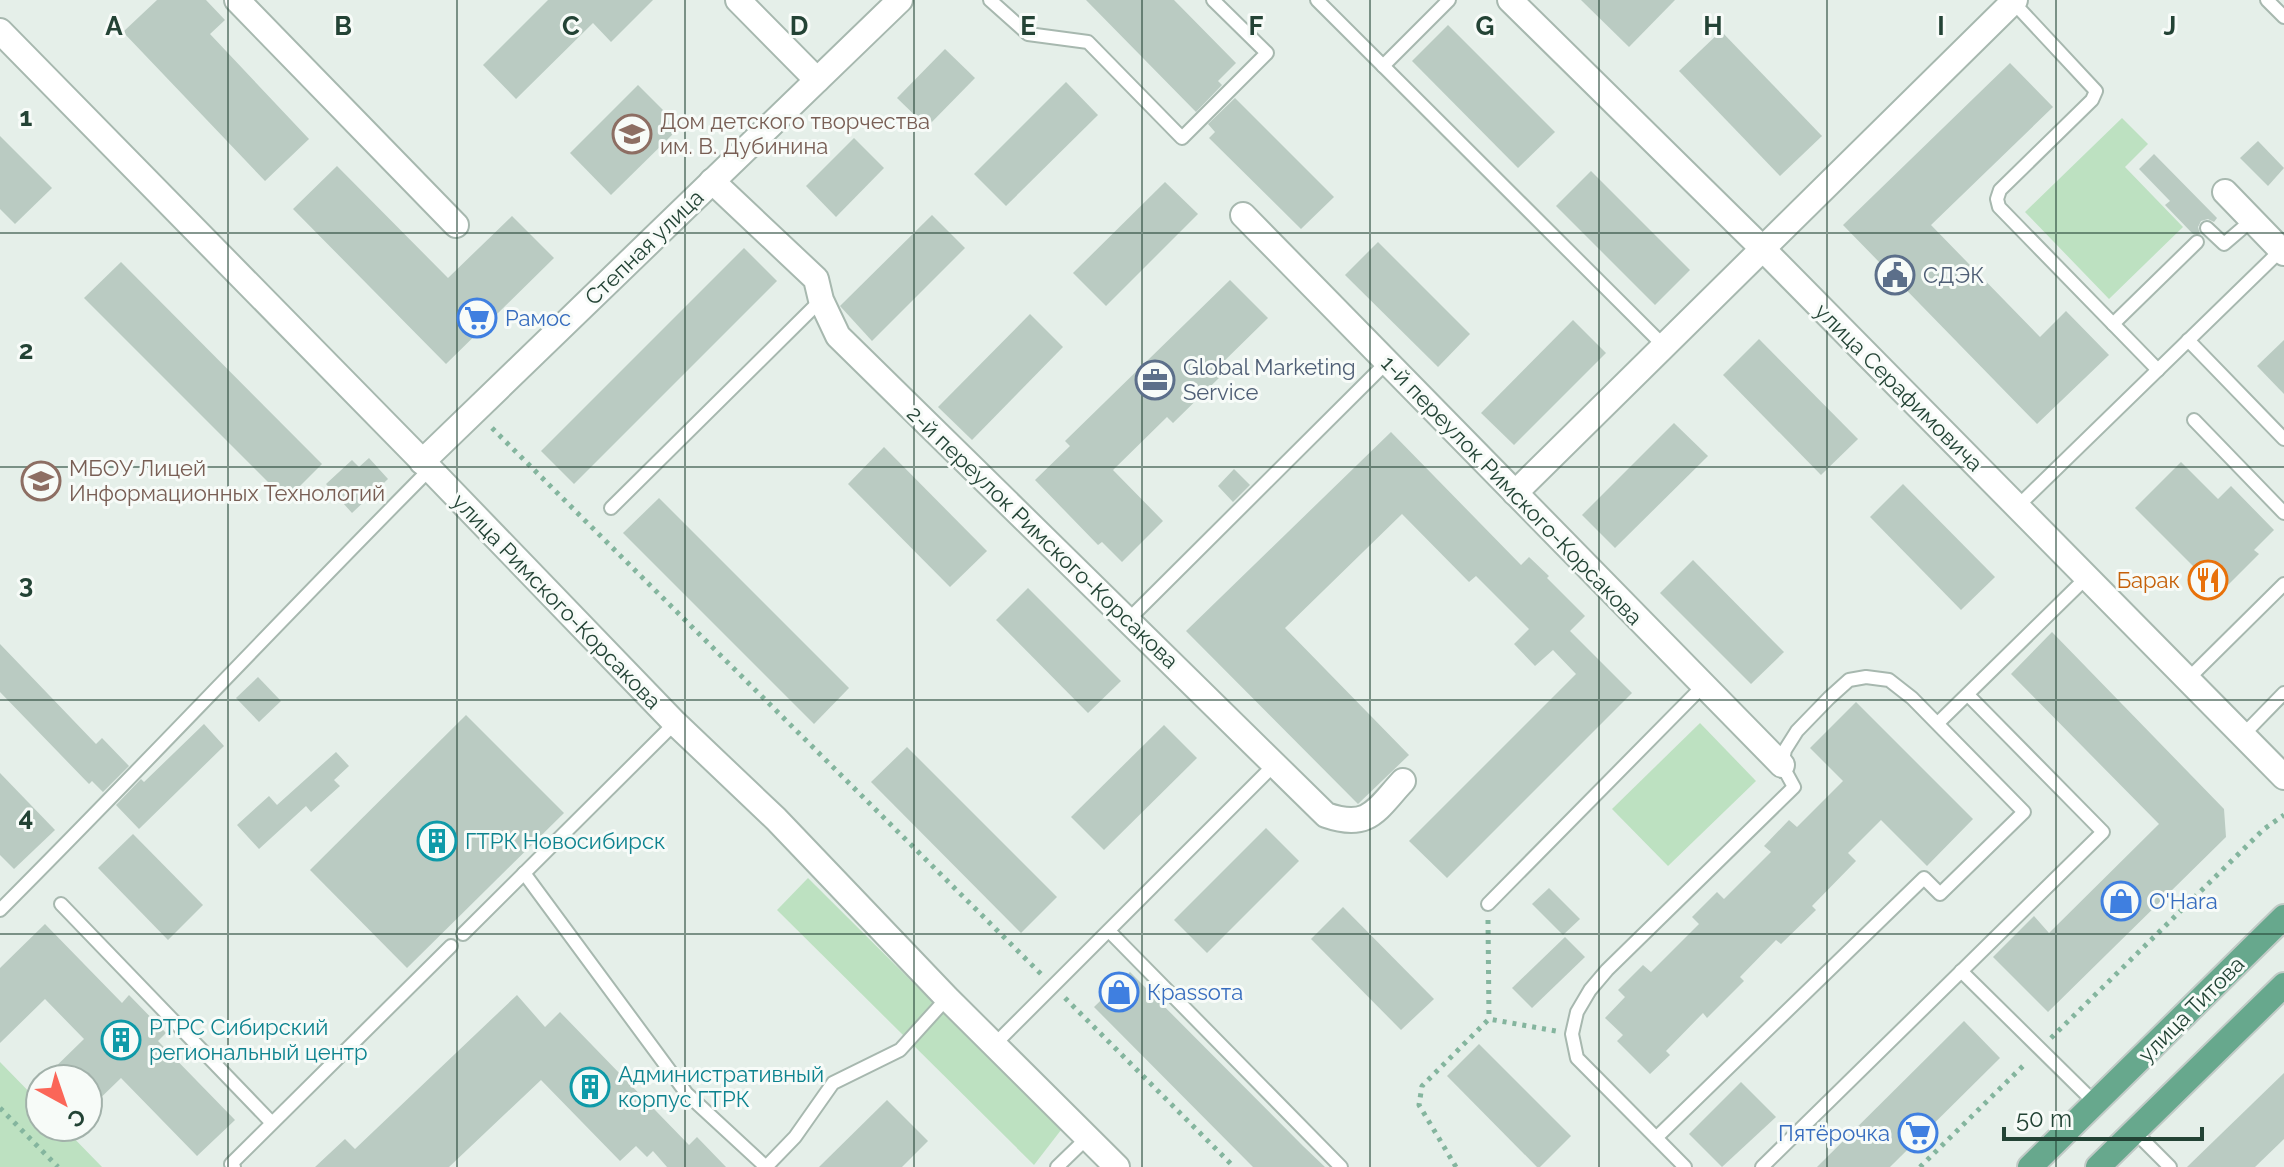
<svg xmlns="http://www.w3.org/2000/svg" width="2284" height="1167" viewBox="0 0 2284 1167" font-family="Raleway,sans-serif">
<style>
.green{fill:#bde1c1}
.building{fill:#bacbc2}
.lines{fill:none;stroke-linecap:round;stroke-linejoin:round}
.service-casing{stroke:#a7b8af;stroke-width:16}
.minor-casing{stroke:#a7b8af;stroke-width:28}
.tertiary-casing{stroke:#a7b8af;stroke-width:28}
.primary-casing{stroke:#c1cac6;stroke-width:28}
.path{stroke:#84b59e;stroke-width:5;stroke-dasharray:4 6;stroke-linecap:butt}
.service{stroke:#fff;stroke-width:12}
.minor{stroke:#fff;stroke-width:24}
.tertiary{stroke:#fff;stroke-width:24}
.primary{stroke:#67a88d;stroke-width:24}
.grid{fill:none;stroke:#234335;stroke-width:2;stroke-opacity:0.55}
.labels{text-anchor:middle;dominant-baseline:central;stroke-width:6;stroke-linejoin:round;paint-order:stroke}
.education-label{font-size:22px;fill:#785e54;stroke:#f7fbf8;text-anchor:start}
.street-label{font-size:22px;fill:#234335;stroke:#f7fbf8}
.service-label{font-size:22px;fill:#4e5e75;stroke:#f7fbf8;text-anchor:start}
.shop-label{font-size:22px;fill:#366cbe;stroke:#f7fbf8;text-anchor:start}
.food-label{font-size:22px;fill:#c56008;stroke:#f7fbf8;text-anchor:end}
.culture-label{font-size:22px;fill:#0d838f;stroke:#f7fbf8;text-anchor:start}
.grid-label{font-size:26px;text-anchor:middle;font-weight:bold;fill:#234335;stroke:#f7fbf8;stroke-width:6;stroke-linejoin:round;paint-order:stroke}
</style>
<rect width="100%" height="100%" fill="#e5efe9"/>
<!-- green -->
<g class="green">
<path d="M2122,118L2148,144L2125,167L2183,227L2109,299L2025,212Z"/>
<path d="M1700,723L1756,781L1668,866L1612,809Z"/>
<path d="M808,878L1061,1130L1034,1165L777,910Z"/>
<path d="M0,1062L40,1103V1127H63L102,1167H0Z"/>
</g>
<!-- building -->
<g class="building">
<path d="M157,0H206L225,20L210,34L309,139L265,181L123,32Z"/>
<path d="M548,0H653L611,42L593,23L516,99L483,65Z"/>
<path d="M1086,0H1174L1236,63L1218,81L1222,85L1196,112Z"/>
<path d="M1581,0H1675L1629,47Z"/>
<path d="M1448,25L1555,132L1518,168L1412,61Z"/>
<path d="M1721,31L1822,136L1780,176L1679,71Z"/>
<path d="M945,49L975,78L927,127L897,98Z"/>
<path d="M2010,63L2053,107L1931,225L2040,337L2066,311L2109,355L2037,424L1843,225Z"/>
<path d="M1066,82L1098,115L1006,206L974,174Z"/>
<path d="M638,85L680,127L611,195L570,153Z"/>
<path d="M1235,98L1334,197L1301,229L1209,138L1215,132L1208,124Z"/>
<path d="M0,136L52,188L15,224L0,209Z"/>
<path d="M854,138L884,168L836,217L806,186Z"/>
<path d="M2258,141L2284,168L2268,186L2240,158Z"/>
<path d="M2154,154L2217,218L2214,222L2208,219L2201,221L2198,227L2200,234H2193L2165,205L2170,201L2139,169Z"/>
<path d="M337,166L448,278L512,216L554,258L446,364L293,209Z"/>
<path d="M1591,171L1690,270L1655,305L1556,206Z"/>
<path d="M1165,182L1198,214L1106,306L1073,273Z"/>
<path d="M932,215L965,248L872,341L840,306Z"/>
<path d="M1378,242L1470,334L1438,367L1345,275Z"/>
<path d="M744,248L777,281L574,484L541,451Z"/>
<path d="M121,262L322,464L286,500L84,298Z"/>
<path d="M1230,280L1268,318L1216,369L1222,375L1173,423L1167,417L1113,470L1163,521L1122,562L1102,542L1098,545L1035,480L1070,446L1065,441Z"/>
<path d="M1030,314L1063,347L972,440L938,407Z"/>
<path d="M1573,320L1606,353L1514,445L1481,413Z"/>
<path d="M1759,339L1858,439L1821,475L1723,375Z"/>
<path d="M2284,340V394L2257,366Z"/>
<path d="M1674,423L1708,456L1615,548L1582,515Z"/>
<path d="M1391,432L1521,565L1529,557L1549,576L1547,578L1585,616L1570,631L1632,693L1447,878L1409,841L1576,674L1553,650L1535,666L1514,644L1529,629L1476,576L1469,582L1402,514L1285,628L1409,755L1358,804L1186,631Z"/>
<path d="M884,447L987,551L950,587L848,484Z"/>
<path d="M369,458L388,479L352,513L326,484L352,460L359,467Z"/>
<path d="M2181,462L2218,499L2231,486L2274,530L2254,550L2259,554L2220,593L2135,508Z"/>
<path d="M1234,469L1250,485L1233,502L1218,486Z"/>
<path d="M1903,484L1995,577L1961,610L1870,517Z"/>
<path d="M659,498L849,688L814,724L623,533Z"/>
<path d="M1693,560L1784,652L1751,684L1660,593Z"/>
<path d="M1028,588L1121,681L1088,713L996,620Z"/>
<path d="M2052,632L2224,809L2226,837L2048,1012L1993,957L2034,916L2049,933L2159,824L2011,674Z"/>
<path d="M0,644L96,744L102,738L129,766L103,792L92,781L89,784L0,692Z"/>
<path d="M258,677L281,701L259,722L236,698Z"/>
<path d="M1856,702L1973,819L1927,866L1881,820L1848,853L1856,861L1812,906L1816,910L1781,944L1776,940L1740,977L1744,981L1707,1018L1703,1013L1666,1051L1670,1055L1650,1074L1617,1041L1623,1035L1605,1018L1625,997L1618,990L1643,965L1651,972L1699,924L1692,917L1717,892L1724,899L1771,852L1764,846L1789,820L1797,827L1843,781L1810,748Z"/>
<path d="M466,715L564,813L407,968L310,870Z"/>
<path d="M204,724L224,746L139,829L116,805L141,779L144,782Z"/>
<path d="M1164,725L1197,758L1104,850L1071,817Z"/>
<path d="M907,747L1057,897L1021,933L871,782Z"/>
<path d="M336,752L349,766L334,780L340,786L311,812L306,806L259,849L237,825L269,796L277,805Z"/>
<path d="M0,773L55,830L14,869L0,855Z"/>
<path d="M1266,828L1299,861L1207,953L1174,920Z"/>
<path d="M133,834L203,905L168,940L98,868Z"/>
<path d="M1549,888L1580,919L1563,935L1532,904Z"/>
<path d="M1343,907L1434,999L1401,1030L1311,939Z"/>
<path d="M45,924L122,1003L129,995L166,1033L158,1041L235,1120L197,1156L121,1078L88,1110V1079H43L84,1039L45,999L0,1043V968Z"/>
<path d="M1565,937L1585,957L1532,1008L1512,988Z"/>
<path d="M1130,972L1303,1146L1325,1167H1253L1094,1007Z"/>
<path d="M517,995L545,1027L560,1012L689,1145L697,1137L726,1167H667L653,1151L647,1157L636,1146L620,1161L541,1080L449,1167H315L345,1139L355,1149Z"/>
<path d="M1964,1021L2000,1058L1890,1167H1817Z"/>
<path d="M1479,1044L1571,1136L1540,1167H1537L1447,1076Z"/>
<path d="M2284,1073V1139L2255,1167H2187Z"/>
<path d="M1741,1082L1776,1117L1722,1167L1689,1134Z"/>
<path d="M887,1100L928,1141L902,1167H819Z"/>
</g>
<g class="lines">
<!-- service casing -->
<g class="service-casing">
<g id="service">
<path d="M990,0L1028,34L1088,42L1182,138L1267,53L1213,0"/>
<path d="M1317,0L1663,345"/>
<path d="M2267,0L2284,17"/>
<path d="M2013,2L2096,91L2092,100L2000,190L1997,199L1999,207L2158,370"/>
<path d="M1383,66L1449,0"/>
<path d="M2207,228L2224,244L2252,220"/>
<path d="M2113,324L2197,242"/>
<path d="M2188,340L2284,439"/>
<path d="M2194,420L2284,513"/>
<path d="M2017,507L2281,250"/>
<path d="M611,508L821,300"/>
<path d="M1128,620L1387,362"/>
<path d="M2188,679L2284,584"/>
<path d="M1938,723L2087,577"/>
<path d="M2243,735L2284,693"/>
<path d="M524,873L687,1094L766,1167L795,1137L833,1083L900,1050L947,998"/>
<path d="M61,904L272,1123"/>
<path d="M1488,904L1704,685"/>
<path d="M0,910C145,765 285,615 430,469"/>
<path d="M1109,931L1341,1167"/>
<path d="M463,934L675,723"/>
<path d="M1961,971L2095,1103"/>
<path d="M995,1044L1275,764"/>
<path d="M2135,1132L2170,1167"/>
<path d="M1656,1138L1924,878L1940,894L2024,812L1912,698L1889,680L1866,677L1849,680L1829,698L1797,731L1785,750L1782,765L1794,787L1607,970L1590,990L1577,1012L1572,1034L1577,1058L1685,1167"/>
<path d="M234,1167L231,1164L451,946"/>
<path d="M1057,1167L1088,1137"/>
<path d="M1762,1167L2103,832L1968,695"/>
</g>
</g>
<!-- minor casing -->
<g class="minor-casing">
<g id="minor">
<path d="M237,0L456,225"/>
<path d="M738,0L817,80"/>
<path d="M1510,0L1762,248L2284,777"/>
<path d="M712,181L816,279L821,300L838,336L1326,815C1369,830 1376,810 1403,781"/>
<path d="M2225,192L2284,253"/>
<path d="M1243,215L1782,765"/>
<path d="M1515,493L2015,0"/>
</g>
</g>
<!-- tertiary casing -->
<g class="tertiary-casing">
<g id="tertiary">
<path d="M0,31L430,469L675,723L776,819L947,998L1117,1167"/>
<path d="M422,462L900,0"/>
</g>
</g>
<!-- primary casing -->
<g class="primary-casing">
<g id="primary">
<path d="M2030,1167L2284,917"/>
<path d="M2098,1167L2284,985"/>
</g>
</g>
<!-- path -->
<g class="path">
<path d="M492,428L1041,974"/>
<path d="M1488,920L1489,1019"/>
<path d="M1065,998L1234,1167"/>
<path d="M2051,1038L2264,829L2284,815"/>
<path d="M0,1108L58,1167"/>
<path d="M1456,1167L1419,1105L1422,1086L1489,1019L1556,1031"/>
<path d="M1920,1167L2027,1062"/>
</g>
<!-- service -->
<use href="#service" class="service"/>
<!-- minor -->
<use href="#minor" class="minor"/>
<!-- tertiary -->
<use href="#tertiary" class="tertiary"/>
<!-- primary -->
<use href="#primary" class="primary"/>
</g>
<!-- grid -->
<path class="grid" d="M228,0V1167M457,0V1167M685,0V1167M914,0V1167M1142,0V1167M1370,0V1167M1599,0V1167M1827,0V1167M2056,0V1167M0,233H2284M0,467H2284M0,700H2284M0,934H2284"/>
<!-- icons -->
<defs>
<g id="school-ring" transform="scale(2)"><circle r="9.5" fill="#f7fbf8" stroke="#8d6e63" stroke-width="1.5"/><path d="M0-5L7-2L0 1L-7-2ZM-4 1L0 2.5L4 1V4Q0 6-4 4Z" fill="#8d6e63"/></g>
<g id="civic-ring" transform="scale(2)"><circle r="9.5" fill="#f7fbf8" stroke="#5c6f8a" stroke-width="1.5"/><path d="M-.6-6.5H3V-4.5H.6V-3L4-1V1h2V6H-6V1h2V-1L-.6-3ZM-1.2 2.5V6h2.4V2.5Z" fill="#5c6f8a"/></g>
<g id="supermarket-ring" transform="scale(2)"><circle r="9.5" fill="#f7fbf8" stroke="#3f7fe0" stroke-width="1.5"/><path d="M-6-5.5h2.5l.6 2H6L4.5 2H-2.5L-4.4-4H-6ZM-1.5 3.2a1.3 1.3 0 1 0 .1 0ZM3 3.2a1.3 1.3 0 1 0 .1 0Z" fill="#3f7fe0"/></g>
<g id="office-ring" transform="scale(2)"><circle r="9.5" fill="#f7fbf8" stroke="#5c6f8a" stroke-width="1.5"/><path d="M-6-3h4V-5.5h4V-3h4V5H-6ZM-1-4.5V-3h2v-1.5ZM-6 0V1H6V0Z" fill="#5c6f8a"/></g>
<g id="restaurant-ring" transform="scale(2)"><circle r="9.5" fill="#f7fbf8" stroke="#e8710a" stroke-width="1.5"/><path d="M-5-6h1v4h1v-4h1v4h1v-4h1v5L-1.5 .5V6h-2V.5L-5-1ZM5-6V6H3V1.5H1.5Q1.5-4 5-6Z" fill="#e8710a"/></g>
<g id="building-ring" transform="scale(2)"><circle r="9.5" fill="#f7fbf8" stroke="#0f9aa8" stroke-width="1.5"/><path d="M-4-6H4V6H1V3H-1V6H-4ZM-2.5-4.3h1.7v1.8h-1.7ZM.8-4.3h1.7v1.8H.8ZM-2.5-1h1.7V.8h-1.7ZM.8-1h1.7V.8H.8Z" fill="#0f9aa8"/></g>
<g id="shop-ring" transform="scale(2)"><circle r="9.5" fill="#f7fbf8" stroke="#3f7fe0" stroke-width="1.5"/><path d="M-5-2.5h2.3a2.7 3.5 0 0 1 5.4 0H5L5.5 6h-11ZM-1.5-2.5h3a1.5 2.3 0 0 0-3 0Z" fill="#3f7fe0"/></g>
</defs>
<g fill-rule="evenodd">
<use href="#school-ring" x="632" y="134"/>
<use href="#civic-ring" x="1895" y="275"/>
<use href="#supermarket-ring" x="477" y="318"/>
<use href="#office-ring" x="1155" y="380"/>
<use href="#school-ring" x="41" y="481"/>
<use href="#restaurant-ring" x="2208" y="580"/>
<use href="#building-ring" x="437" y="841"/>
<use href="#shop-ring" x="2121" y="901"/>
<use href="#shop-ring" x="1119" y="992"/>
<use href="#building-ring" x="121" y="1040"/>
<use href="#building-ring" x="590" y="1087"/>
<use href="#supermarket-ring" x="1918" y="1133"/>
</g>
<g class="labels">
<!-- education labels -->
<g class="education-label">
<text x="660" y="121">Дом детского творчества<tspan x="660" dy="25">им. В. Дубинина</tspan></text>
<text x="69" y="468">МБОУ Лицей<tspan x="69" dy="25">Информационных Технологий</tspan></text>
</g>
<!-- street labels -->
<g class="street-label">
<text transform="translate(644 247) rotate(-44)">Степная улица</text>
<text transform="translate(1899 387) rotate(45)">улица Серафимовича</text>
<text transform="translate(1512 490) rotate(46)">1-й переулок Римского-Корсакова</text>
<text transform="translate(1043 537) rotate(44)">2-й переулок Римского-Корсакова</text>
<text transform="translate(557 601) rotate(46)">улица Римского-Корсакова</text>
<text transform="translate(2191 1009) rotate(-45)">улица Титова</text>
</g>
<!-- service labels -->
<g class="service-label">
<text x="1923" y="275">СДЭК</text>
<text x="1183" y="367">Global Marketing<tspan x="1183" dy="25">Service</tspan></text>
</g>
<!-- shop labels -->
<g class="shop-label">
<text x="505" y="318">Рамос</text>
<text x="2149" y="901">O'Hara</text>
<text x="1147" y="992">Краssота</text>
<text x="1890" y="1133" text-anchor="end">Пятёрочка</text>
</g>
<!-- food labels -->
<g class="food-label">
<text x="2180" y="580">Барак</text>
</g>
<!-- culture labels -->
<g class="culture-label">
<text x="465" y="841">ГТРК Новосибирск</text>
<text x="149" y="1027">РТРС Сибирский<tspan x="149" dy="25">региональный центр</tspan></text>
<text x="618" y="1074">Административный<tspan x="618" dy="25">корпус ГТРК</tspan></text>
</g>
</g>
<g class="grid-label">
<text x="114" y="35">A</text>
<text x="343" y="35">B</text>
<text x="571" y="35">C</text>
<text x="799" y="35">D</text>
<text x="1028" y="35">E</text>
<text x="1256" y="35">F</text>
<text x="1485" y="35">G</text>
<text x="1713" y="35">H</text>
<text x="1941" y="35">I</text>
<text x="2170" y="35">J</text>
<text x="26" y="126">1</text>
<text x="26" y="359">2</text>
<text x="26" y="593">3</text>
<text x="26" y="826">4</text>
</g>
<!-- north arrow -->
<g transform="translate(64 1103) rotate(140)"><circle r="38" fill="#f7fbf8" stroke="#a2b1aa" stroke-width="2"/>
<path d="M0-6L14 30L0 20L-14 30Z" fill="#fb6658"/>
<text y="-12" font-size="22" font-weight="bold" text-anchor="middle" fill="#234335">С</text>
</g>
<!-- scale -->
<path d="M2004 1127v12h198v-12" fill="none" stroke="#234335" stroke-width="4"/>
<text x="2016" y="1127" font-size="24" fill="#234335" stroke="#f7fbf8" stroke-width="6" paint-order="stroke">50 m</text>
</svg>
